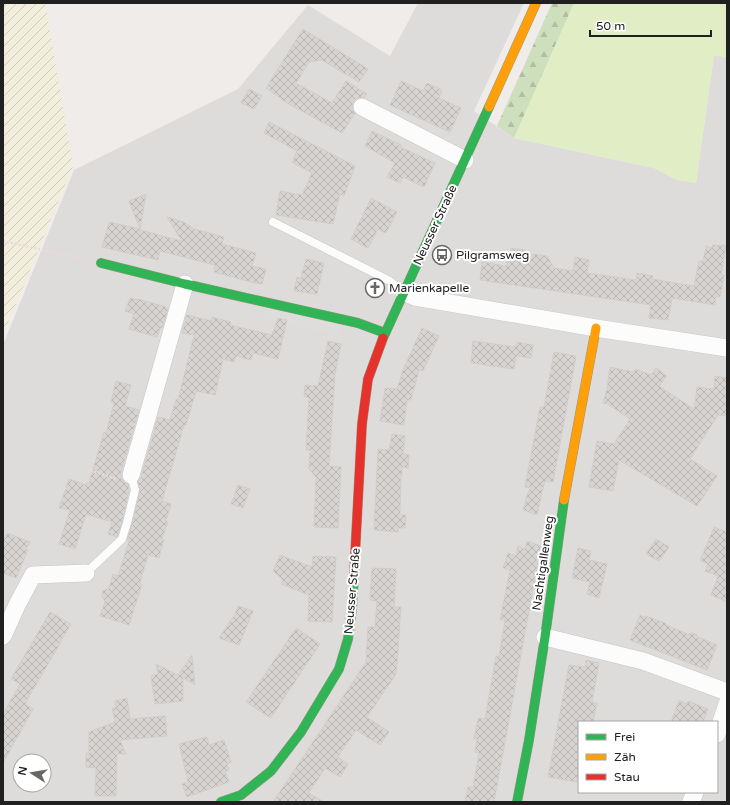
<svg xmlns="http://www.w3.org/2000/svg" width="730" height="805" viewBox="0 0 730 805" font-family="'Varela Round',sans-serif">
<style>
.residential{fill:#dedcda;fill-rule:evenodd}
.farmland{fill:url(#farmland-furrows)}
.grass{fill:#e1eec5}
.forest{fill:url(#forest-firs)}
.parking{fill:#dfdddc}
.building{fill:url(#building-cross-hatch);stroke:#d2cdca}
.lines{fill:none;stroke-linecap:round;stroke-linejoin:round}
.lane-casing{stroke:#c7c6c5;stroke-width:9}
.street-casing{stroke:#c7c6c5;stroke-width:18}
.fast-casing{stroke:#9b987f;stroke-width:10}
.slow-casing{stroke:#9b987f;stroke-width:10}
.jam-casing{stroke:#9b987f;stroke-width:10}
.path{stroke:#ecd9db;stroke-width:2.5;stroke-dasharray:2 2;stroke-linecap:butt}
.lane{stroke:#fdfcfc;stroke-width:8}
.street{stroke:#fdfcfc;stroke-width:17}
.fast{stroke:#30b455;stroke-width:9}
.slow{stroke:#ff9f0a;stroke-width:9}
.jam{stroke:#e5322d;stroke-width:9}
.labels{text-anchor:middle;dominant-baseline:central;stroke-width:4;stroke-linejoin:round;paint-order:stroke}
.street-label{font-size:12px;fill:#202020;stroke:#fff}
.poi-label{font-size:12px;fill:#202020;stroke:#fff;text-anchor:start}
</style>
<defs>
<pattern id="farmland-furrows" width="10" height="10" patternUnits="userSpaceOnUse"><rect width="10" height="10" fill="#f1eedb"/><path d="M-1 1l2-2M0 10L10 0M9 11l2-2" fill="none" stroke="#ceccbc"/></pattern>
<pattern id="forest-firs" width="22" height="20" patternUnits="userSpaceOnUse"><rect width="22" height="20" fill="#cddfbc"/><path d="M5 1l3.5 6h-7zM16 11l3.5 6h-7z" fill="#b0bfa1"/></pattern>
<pattern id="building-cross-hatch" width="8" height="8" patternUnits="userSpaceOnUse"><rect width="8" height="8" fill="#d7d4d1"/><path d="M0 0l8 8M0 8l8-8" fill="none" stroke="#b8b6b3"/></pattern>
</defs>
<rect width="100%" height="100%" fill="#efece9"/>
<!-- residential -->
<path class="residential" d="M418,3H524L474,111L514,138L654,168L677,180L696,182L714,55L727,57V802H3V345L74,170L238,89L308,5L390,56ZM579,722H717V792H579ZM20,761H44V785H20Z"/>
<!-- farmland -->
<path class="farmland" d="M3,3H45L73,166L3,335Z"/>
<!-- grass -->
<path class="grass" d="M574,3H727V57L714,56L696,183L677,180L654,168L514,138Z"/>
<!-- forest -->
<path class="forest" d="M552,3H574L514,138L497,126Z"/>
<!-- parking -->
<path class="parking" d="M268,302L343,320L339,336L264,318Z"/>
<!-- building -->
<g class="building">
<path d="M303,29L368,69L359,82L322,60L309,62L296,83L332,103L346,81L367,94L364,98L361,97L357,98L353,102L352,108L355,113L342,133L287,103L266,88Z"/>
<path d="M401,81L423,91L427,83L442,90L439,98L461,108L450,132L390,105Z"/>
<path d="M249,89L262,96L254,109L241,103Z"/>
<path d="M269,122L355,166L344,196L340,194L333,224L276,215L280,191L302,195L312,173L292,162L297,151L264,133Z"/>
<path d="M372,131L401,145L400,147L435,163L424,187L403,177L400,183L387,177L395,163L365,146Z"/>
<path d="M146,194L140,230L182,241L167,217L184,222L194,229L224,237L222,244L256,253L252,266L266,269L262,284L255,283L214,272L215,265L160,251L158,260L102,247L109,222L140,229L129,201Z"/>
<path d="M371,198L397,212L386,233L378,229L368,248L351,239Z"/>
<path d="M713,245L726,246L721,275H724L720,297L716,296L715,305L672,298L668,320L649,318L651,305L480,280L482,262L506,266L507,261L509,262L511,248L525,250V253L547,256L554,268L573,271L575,257L589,260L587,273L636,280L637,273L653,276L652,279L694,286L699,261H703L706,246L712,248Z"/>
<path d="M306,259L324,263L317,294L294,291L297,277L301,278Z"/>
<path d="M130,298L138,300V299L166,307V308L168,309L162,328H160L157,337L129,329L134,314L125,311Z"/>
<path d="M187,315L212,321V317L231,322L230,325L272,335L278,318L287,320L278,359L253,353L251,360L236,356L234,362L223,359L215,395L196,391L186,425H184L162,501L171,504L166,521L168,522L162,539L164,540L161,550L159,558L148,555L140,583L142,584L129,625L100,616L105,602L102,596L103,591L109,588L113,574L118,576L129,541L127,540L132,524L140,491L138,482L141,478L158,417L170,420L176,399L178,400L194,335L182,333Z"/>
<path d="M422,328L439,336L423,371L419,370L411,400H407L404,425L380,421L385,388L397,389L403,370Z"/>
<path d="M328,341L341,344L335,374L329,466L341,467L338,528L314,527L316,477L309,469L310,450H306L309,398L304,396L305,385L318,386Z"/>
<path d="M473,341L516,347L517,342L533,345L531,358L516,356L514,369L471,363Z"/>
<path d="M554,352L576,356L553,482L545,481L542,492L537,515L523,510L526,501H525L530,488L525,487L540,407H544Z"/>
<path d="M610,367L634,372L635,369L651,375L656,368L667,376L659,386L694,409L697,387L714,389L715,376L727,378V416L718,415L690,459L717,476L697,506L619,460L613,491L589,487L597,441L614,444L630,419L608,404L603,403L607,389Z"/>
<path d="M116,381L131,385L125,406L139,410L121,472V478L124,482L128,484L129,490L122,522L117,537L108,534L112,522L86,514L75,549L59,544L70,510L59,508L69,479L86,485L87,482L89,483L104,432L106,433L114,403L111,402Z"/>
<path d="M392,434L405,436L403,454L409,455L408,468L402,467V475H401L400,515H406L405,528H398V532L374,530L378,449L389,450Z"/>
<path d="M238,485L250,489L243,508L231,504Z"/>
<path d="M714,527L727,532V602L711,595L718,576L705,571L708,564L700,561Z"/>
<path d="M7,533L30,542L26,549L28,550L16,578L3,573V542Z"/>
<path d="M656,539L669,547L659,561L646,554Z"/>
<path d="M527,541L541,546L536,561L538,562L494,802H465L468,787H473L479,753L475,752L477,739H474L478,718L485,719L496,656L499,657L505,620H500L510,570L503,568L508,553L516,556L518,546L525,549Z"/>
<path d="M578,548L591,551L589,560L607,564L599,598L587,594L590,582L572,578Z"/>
<path d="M280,555L312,567L313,556L336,557L332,622L308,621L309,595L281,584L283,580L273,571Z"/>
<path d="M372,568L396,569L394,607H401L397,665L396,674L367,717L389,732L380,745L356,730L338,757L348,764L340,777L325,768L309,793L324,802H273L366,662L368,627H375L377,601L370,600Z"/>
<path d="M238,606L253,611L239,645L219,638L235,614Z"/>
<path d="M50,612L71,624L25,704L33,709L3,763V714L20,684L11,679Z"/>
<path d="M640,615L643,617L645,616L651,618L665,623L666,625L685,633L690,634L692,633L697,635L698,637L717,645L707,670L630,640Z"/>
<path d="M296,628L320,644L271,718L246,702Z"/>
<path d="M192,655L195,685L183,678V701L155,704L151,676L158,674L156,664L178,675Z"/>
<path d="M586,660L599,663L592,702L597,703L593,722H579V773L577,782L548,777L569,665L585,667Z"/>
<path d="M127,698L130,719L165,716L167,736L120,740L126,754H117L116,796H95L96,768L86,767V753H89V732L115,722L112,708H116L115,701Z"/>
<path d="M679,700L687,704L688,701L708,709L703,722H671Z"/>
<path d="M207,737L209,745L224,740L231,762L227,764L229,770L225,772L229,782L187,797L182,784L188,782L179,744Z"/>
</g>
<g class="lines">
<!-- lane casing -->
<g class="lane-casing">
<g id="lane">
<path d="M273,222L390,281L403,292"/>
<path d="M86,573L122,539L127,523L135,490L131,475"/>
</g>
</g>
<!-- street casing -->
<g class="street-casing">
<g id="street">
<path d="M362,107L465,160"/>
<path d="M404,292L415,297L596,328L727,348"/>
<path d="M131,475L185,284"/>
<path d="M3,636L17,605L33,575L86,573"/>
<path d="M545,637L643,661L727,692"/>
<path d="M717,734L727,704"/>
<path d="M691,802L695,792"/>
</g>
</g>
<!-- fast casing -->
<g class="fast-casing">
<g id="fast">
<path d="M101,263L185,284L358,323L385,333"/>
<path d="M383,338L489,107"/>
<path d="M221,802L241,795L271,771L301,732L339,669L348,639L352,608L354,575"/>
<path d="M517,802L529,740L545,637L564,500"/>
</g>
</g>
<!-- slow casing -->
<g class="slow-casing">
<g id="slow">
<path d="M489,107L536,3"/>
<path d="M564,500L596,328"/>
</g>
</g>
<!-- jam casing -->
<g class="jam-casing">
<path id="jam" d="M354,575L362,424L368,379L383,338"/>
</g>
<!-- path -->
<g class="path">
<path d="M3,241L84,259"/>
<path d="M87,469L116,479"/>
</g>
<!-- lane -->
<use href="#lane" class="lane"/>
<!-- street -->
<use href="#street" class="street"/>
<!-- fast -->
<use href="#fast" class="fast"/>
<!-- slow -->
<use href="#slow" class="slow"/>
<!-- jam -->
<use href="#jam" class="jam"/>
</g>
<!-- icons -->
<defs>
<g id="bus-ring" transform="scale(1)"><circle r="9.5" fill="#fff" stroke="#686766" stroke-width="1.5"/><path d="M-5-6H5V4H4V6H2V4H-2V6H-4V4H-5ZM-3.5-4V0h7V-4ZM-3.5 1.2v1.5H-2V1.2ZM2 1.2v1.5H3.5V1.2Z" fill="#686766"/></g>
<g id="church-ring" transform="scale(1)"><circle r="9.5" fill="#fff" stroke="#686766" stroke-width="1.5"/><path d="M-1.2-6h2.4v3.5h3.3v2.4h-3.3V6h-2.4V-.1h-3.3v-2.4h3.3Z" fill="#686766"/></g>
</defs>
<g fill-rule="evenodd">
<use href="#bus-ring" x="442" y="255"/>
<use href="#church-ring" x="375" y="288"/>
</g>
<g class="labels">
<!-- street labels -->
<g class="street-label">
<text transform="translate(435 225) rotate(-65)">Neusser Straße</text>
<text transform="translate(543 563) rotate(-82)">Nachtigallenweg</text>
<text transform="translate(352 591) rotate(-85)">Neusser Straße</text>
</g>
<!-- poi labels -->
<g class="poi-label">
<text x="456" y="255">Pilgramsweg</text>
<text x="389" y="288">Marienkapelle</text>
</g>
</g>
<!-- border -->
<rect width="730" height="805" fill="none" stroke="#202020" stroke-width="8"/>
<!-- legend -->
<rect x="578" y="721" width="140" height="72" fill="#ffffff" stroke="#a6a6a6"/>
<rect x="586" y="734" width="20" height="6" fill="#30b455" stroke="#a6a6a6"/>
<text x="614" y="741" font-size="12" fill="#202020">Frei</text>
<rect x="586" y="754" width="20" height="6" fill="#ff9f0a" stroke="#a6a6a6"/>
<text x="614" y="761" font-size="12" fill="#202020">Zäh</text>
<rect x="586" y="774" width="20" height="6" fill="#e5322d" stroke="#a6a6a6"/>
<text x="614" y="781" font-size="12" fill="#202020">Stau</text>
<!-- north arrow -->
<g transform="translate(32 773) rotate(282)"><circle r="19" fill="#ffffff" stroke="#a6a6a6"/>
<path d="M0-3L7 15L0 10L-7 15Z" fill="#686766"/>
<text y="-6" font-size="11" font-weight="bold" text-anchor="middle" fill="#202020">N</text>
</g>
<!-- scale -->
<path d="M590 30v6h121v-6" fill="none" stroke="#202020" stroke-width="2"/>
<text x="596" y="30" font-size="12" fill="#202020" stroke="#ffffff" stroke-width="3" paint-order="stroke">50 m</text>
</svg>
